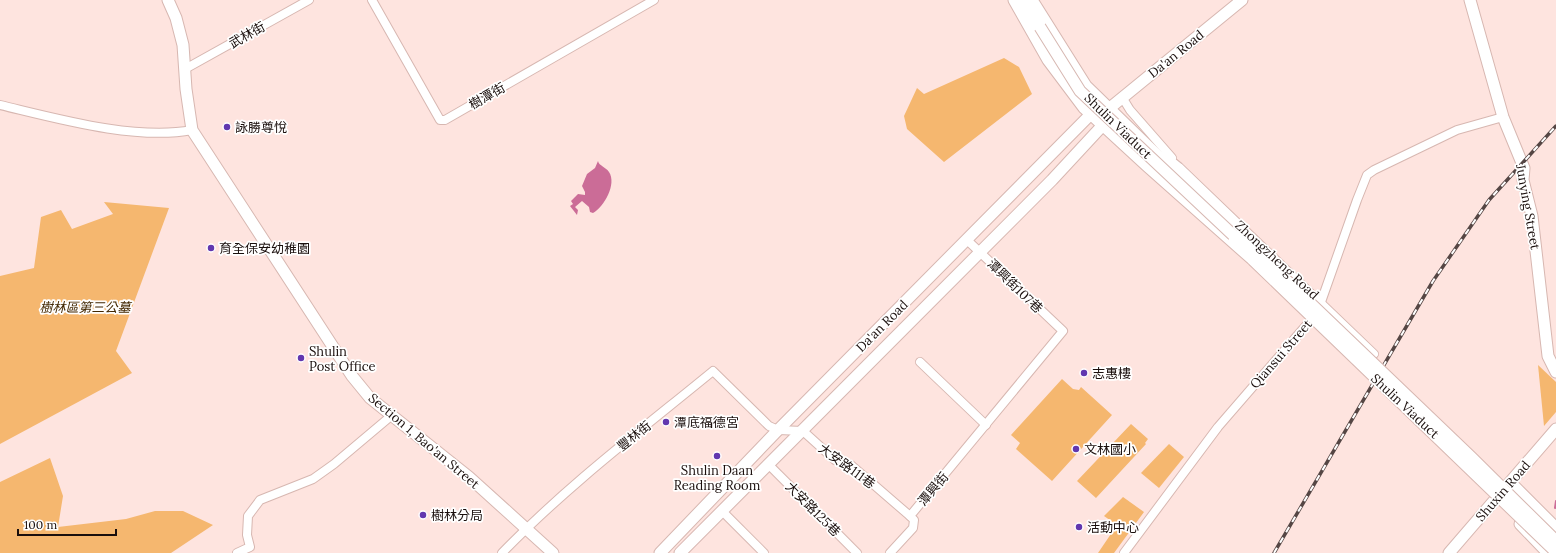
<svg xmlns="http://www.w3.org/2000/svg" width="1556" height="553" viewBox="0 0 1556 553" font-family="Lora,'Noto Sans TC',serif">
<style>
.green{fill:#f5b76f}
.water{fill:#cb6c97}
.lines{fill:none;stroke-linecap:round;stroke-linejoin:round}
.stream{stroke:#cb6c97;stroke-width:2}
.street-casing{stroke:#d7b7b1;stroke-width:10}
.secondary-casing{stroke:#d7b7b1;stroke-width:13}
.street{stroke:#fff;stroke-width:8}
.secondary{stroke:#fff;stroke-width:11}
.rail-casing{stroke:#554644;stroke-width:3.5}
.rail{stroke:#fff;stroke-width:2;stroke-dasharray:6;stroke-linecap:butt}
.secondary-bridge-casing{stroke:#d7b7b1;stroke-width:13;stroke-linecap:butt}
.secondary-bridge{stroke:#fff;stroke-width:11}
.poi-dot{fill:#6137af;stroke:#fff;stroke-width:1.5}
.labels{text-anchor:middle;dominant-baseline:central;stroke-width:3.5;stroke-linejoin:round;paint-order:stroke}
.street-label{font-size:13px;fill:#1a0f0d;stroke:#fff}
.poi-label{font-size:13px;fill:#1a0f0d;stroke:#fff;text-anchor:start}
.park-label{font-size:13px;font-style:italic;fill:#422701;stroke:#fff}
</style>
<rect width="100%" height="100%" fill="#fee4df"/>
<!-- green -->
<g class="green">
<path d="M1004,58L1019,67L1032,94L944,162L907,129L904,116L917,88L924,94Z"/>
<path d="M104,202L169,208L116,351L132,373L0,444V276L34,268L41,217L61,210L72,229L113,214Z"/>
<path d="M1538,365L1556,382V412L1544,426Z"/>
<path d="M1062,379L1073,389L1079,390L1081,387L1112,415L1052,481L1016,449L1020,443L1011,435Z"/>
<path d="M1131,424L1148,439L1145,443L1146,444L1096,498L1077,481Z"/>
<path d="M1169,444L1184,457L1159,488L1141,473Z"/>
<path d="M50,458L63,496L58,527L126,519L155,511H183L213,525L171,553H0V482Z"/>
<path d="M1123,497L1144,512L1114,553H1098L1117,525L1104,516Z"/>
</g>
<!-- water -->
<path class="water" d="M598,161C599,166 606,167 609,172C617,184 604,207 593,213L590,212L589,207L582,201L575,207L578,210L577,215L570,206L573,204L571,201L578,194L585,195V192L582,186L587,174L595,168Z"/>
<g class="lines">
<!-- stream -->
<path class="stream" d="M1555,508L1556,501"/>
<!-- street casing -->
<g class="street-casing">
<g id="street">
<path d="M372,0L440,120H445L654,0"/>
<path d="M185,69L309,0"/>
<path d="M1122,97L1130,110L1172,158"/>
<path d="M0,105C55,118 136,141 192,130"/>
<path d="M1164,155L1179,167L1374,354"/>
<path d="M920,362L986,425"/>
<path d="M769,465L857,553"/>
<path d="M722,511L764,553"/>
<path d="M237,553L250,547L247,535L248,516L260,500L313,479L334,464L391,416"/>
<path d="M502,553C567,486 641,430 713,371L769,426L778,430L803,431L835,460L851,465L910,516"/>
<path d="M890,553L913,528L914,520L910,516L1063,331L967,240"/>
<path d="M1124,553L1218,427L1309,322L1321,302L1357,200L1367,175L1374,170L1457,130L1503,117"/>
</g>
</g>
<!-- secondary casing -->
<g class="secondary-casing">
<g id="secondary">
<path d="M168,0L176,18L183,45L186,89L192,130L352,376L370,398L469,477L553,553"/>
<path d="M1014,0L1048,60L1084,108L1147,166L1253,260"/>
<path d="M1023,0L1040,27"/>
<path d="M1032,0L1086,86L1259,254"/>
<path d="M1470,0L1503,117L1524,168L1523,180L1532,216L1548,356L1556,372"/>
<path d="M1511,483L1556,528"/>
<path d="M1520,524L1548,553"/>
<path d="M660,553L778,430L1091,114L1111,107L1242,0"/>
<path d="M680,553L1052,180L1103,125L1110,108"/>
<path d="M1449,553L1556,429"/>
</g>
</g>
<!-- street -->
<use href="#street" class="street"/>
<!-- secondary -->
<use href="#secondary" class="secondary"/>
<!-- rail casing -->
<g class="rail-casing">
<path id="rail" d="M1274,553L1433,281L1489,200L1556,126"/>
</g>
<!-- rail -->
<use href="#rail" class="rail"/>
<!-- secondary-bridge casing -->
<g class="secondary-bridge-casing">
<g id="secondary-bridge">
<path d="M1040,27L1080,91L1233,235"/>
<path d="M1259,254L1472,458L1556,541"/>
<path d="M1253,260L1556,552"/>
</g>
</g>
<!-- secondary-bridge -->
<use href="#secondary-bridge" class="secondary-bridge"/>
</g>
<!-- markers -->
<g class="poi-dot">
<circle cx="227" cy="127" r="4"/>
<circle cx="211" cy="248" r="4"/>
<circle cx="301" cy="358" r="4"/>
<circle cx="1084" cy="373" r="4"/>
<circle cx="666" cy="422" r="4"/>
<circle cx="1076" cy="449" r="4"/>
<circle cx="717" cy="456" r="4"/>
<circle cx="423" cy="515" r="4"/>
<circle cx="1079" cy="527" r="4"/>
</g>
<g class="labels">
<!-- street labels -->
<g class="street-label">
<text transform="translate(247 35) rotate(-29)">武林街</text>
<text transform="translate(1176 54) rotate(-39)">Da'an Road</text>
<text transform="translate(487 96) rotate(-30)">樹潭街</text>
<text transform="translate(1118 126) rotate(44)">Shulin Viaduct</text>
<text transform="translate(1528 207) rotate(80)">Junying Street</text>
<text transform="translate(1277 260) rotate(43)">Zhongzheng Road</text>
<text transform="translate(1015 286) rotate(44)">潭興街107巷</text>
<text transform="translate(882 326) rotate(-45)">Da'an Road</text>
<text transform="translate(1281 354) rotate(-49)">Qiansui Street</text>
<text transform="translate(1405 406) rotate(43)">Shulin Viaduct</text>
<text transform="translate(634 436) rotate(-39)">豐林街</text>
<text transform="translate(424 441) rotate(40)">Section 1, Bao'an Street</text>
<text transform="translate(847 466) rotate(36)">大安路111巷</text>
<text transform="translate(933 489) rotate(-50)">潭興街</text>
<text transform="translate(1503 491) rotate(-49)">Shuxin Road</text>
<text transform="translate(813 509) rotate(45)">大安路125巷</text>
</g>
<!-- poi labels -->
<g class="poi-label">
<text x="235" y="127">詠勝尊悅</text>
<text x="219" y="248">育全保安幼稚園</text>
<text x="309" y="351">Shulin<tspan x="309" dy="15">Post Office</tspan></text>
<text x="1092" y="373">志惠樓</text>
<text x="674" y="422">潭底福德宮</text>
<text x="1084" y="449">文林國小</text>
<text x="717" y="470" text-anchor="middle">Shulin Daan<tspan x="717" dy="15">Reading Room</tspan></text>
<text x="431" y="515">樹林分局</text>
<text x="1087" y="527">活動中心</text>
</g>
<!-- park labels -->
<g class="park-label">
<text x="85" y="307">樹林區第三公墓</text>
</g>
</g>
<!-- scale -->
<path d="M18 529v6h98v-6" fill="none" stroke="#1a0f0d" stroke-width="2"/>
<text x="24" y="529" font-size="12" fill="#1a0f0d" stroke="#ffffff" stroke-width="3" paint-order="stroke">100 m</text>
</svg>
